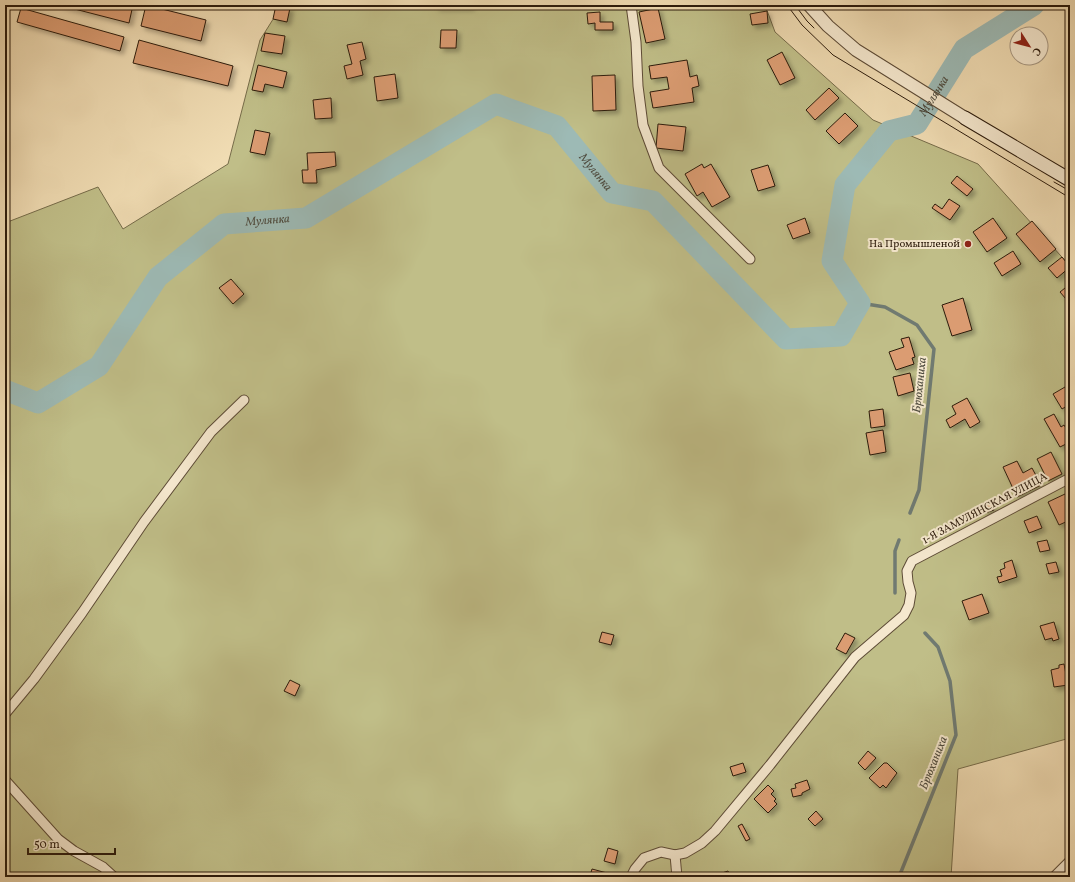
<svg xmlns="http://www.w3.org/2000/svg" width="1075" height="882" viewBox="0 0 1075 882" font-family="Vollkorn,serif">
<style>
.green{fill:#c0be88;stroke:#766c4a}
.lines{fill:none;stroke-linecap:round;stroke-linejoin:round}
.stream{stroke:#707a71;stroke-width:3.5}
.river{stroke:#9dbab5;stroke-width:21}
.building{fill:#db9c72;stroke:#2c1b0c;filter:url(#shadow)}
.minor-casing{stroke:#5d4b36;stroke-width:11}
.tertiary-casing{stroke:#5d4b36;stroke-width:14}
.secondary-casing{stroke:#2c1b0c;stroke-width:15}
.minor{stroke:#f5e8ce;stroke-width:9}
.tertiary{stroke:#f5e8ce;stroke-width:12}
.secondary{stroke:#f5e8ce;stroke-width:13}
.tram{stroke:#2c1b0c;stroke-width:1}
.poi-dot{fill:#8f2418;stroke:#f5e8ce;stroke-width:1.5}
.labels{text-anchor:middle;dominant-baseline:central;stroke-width:4;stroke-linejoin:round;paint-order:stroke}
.poi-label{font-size:11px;fill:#2c1b0c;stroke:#f5e8ce;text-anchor:end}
.street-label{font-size:11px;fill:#2c1b0c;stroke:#f5e8ce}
.water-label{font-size:12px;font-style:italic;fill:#4e4b3f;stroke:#f5e8ce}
</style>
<defs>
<filter id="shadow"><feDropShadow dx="3.5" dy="3.5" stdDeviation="2" flood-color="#0004"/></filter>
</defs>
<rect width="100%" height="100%" fill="#f0dcb3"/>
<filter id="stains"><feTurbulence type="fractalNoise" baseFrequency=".005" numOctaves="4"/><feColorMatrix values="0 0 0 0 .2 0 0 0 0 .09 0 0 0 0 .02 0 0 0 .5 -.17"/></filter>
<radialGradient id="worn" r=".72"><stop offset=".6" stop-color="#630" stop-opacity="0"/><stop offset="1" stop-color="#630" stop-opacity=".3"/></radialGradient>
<!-- green -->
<path class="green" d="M282,5H765L775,32L873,120L978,164L1070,266V738L958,769L951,877H5V223L98,187L123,229L228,164L260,40Z"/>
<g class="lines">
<!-- stream -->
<g class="stream">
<path d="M860,303L885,307L917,325L934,349L919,490L910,513"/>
<path d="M895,593V551L899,540"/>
<path d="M899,877L956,735L950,681L938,647L925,633"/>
</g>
<!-- river -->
<path class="river" id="s1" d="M5,390L38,403L99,366L158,277L224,224L306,218L496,104L557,126L612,193L653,201L786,339L841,336L860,303L832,261L845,185L889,131L917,124L964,49L1034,5"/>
</g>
<!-- building -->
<g class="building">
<path d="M59,5H133L129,23Z"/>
<path d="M146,5L206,20L201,41L141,26Z"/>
<path d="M276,5L290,8L287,22L273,19Z"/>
<rect x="436" y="5" width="35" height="2"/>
<path d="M21,8L124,37L120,51L17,22Z"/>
<path d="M658,8L665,39L646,43L639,12Z"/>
<path d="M767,11L768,23L752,25L750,14Z"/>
<path d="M600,12V22H613V30H595V23L588,24L587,13Z"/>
<path d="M441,30H457L456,48H440Z"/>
<path d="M265,33L285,36L282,54L261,51Z"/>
<path d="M139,40L233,66L228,86L133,63Z"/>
<path d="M362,42L366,59L360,61L363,75L347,79L344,66L352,64L347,45Z"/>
<path d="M782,52L795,78L780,85L767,60Z"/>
<path d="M687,60L690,77L697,75L699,86L692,88L694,102L653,108L650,92L669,89L667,77L651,79L649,66Z"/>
<path d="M258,65L287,72L283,88L265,84L263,92L252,90Z"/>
<path d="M395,74L398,98L377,101L374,77Z"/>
<path d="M615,75L616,110L593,111L592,76Z"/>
<path d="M829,88L839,98L815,120L806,110Z"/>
<path d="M331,98L332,118L315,119L313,100Z"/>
<path d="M845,113L858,126L839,144L826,131Z"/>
<path d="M658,124L686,127L683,151L656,148Z"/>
<path d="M255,130L270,133L265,155L250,152Z"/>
<path d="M335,152L336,166L316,170L317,183H303L302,170H308L307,153Z"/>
<path d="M702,164L704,168L711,164L730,197L712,207L703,192L697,196L685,174Z"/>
<path d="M768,165L775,186L758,191L751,170Z"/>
<path d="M957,176L973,189L967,196L951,183Z"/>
<path d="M949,199L960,206L950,220L932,208L935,204L942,209Z"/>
<path d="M805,218L810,233L793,239L787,225Z"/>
<path d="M993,218L1007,238L987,252L973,232Z"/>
<path d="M1032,221L1056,249L1040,262L1016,234Z"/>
<path d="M1013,251L1021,264L1002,276L994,263Z"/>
<path d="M1062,257L1070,267L1057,278L1048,268Z"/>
<path d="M231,279L244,294L233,304L219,288Z"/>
<path d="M1070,284V296L1066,299L1060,292Z"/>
<path d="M963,298L972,330L952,336L942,305Z"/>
<path d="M909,337L915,357L912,358L914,364L896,370L889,352L904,347L901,339Z"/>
<path d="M910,373L914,391L898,396L893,377Z"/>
<path d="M1065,387L1070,395V404L1062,409L1053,394Z"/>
<path d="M967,398L980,422L970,428L965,419L950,428L946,420L956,414L952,406Z"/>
<path d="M883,409L885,426L871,428L869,411Z"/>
<path d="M1054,414L1061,427L1064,425L1070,435V442L1060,447L1044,419Z"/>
<path d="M883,430L886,452L870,455L866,433Z"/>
<path d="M1051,452L1062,474L1048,481L1037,459Z"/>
<path d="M1017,461L1023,473L1032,468L1041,485L1017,497L1003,467Z"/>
<path d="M1065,494L1068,502L1070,501V520L1059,525L1048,502Z"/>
<path d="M990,501L994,510L985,513L982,504Z"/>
<path d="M1037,516L1042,528L1029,533L1024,521Z"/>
<path d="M1047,540L1050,550L1040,552L1037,542Z"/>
<path d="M1012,560L1017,577L999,583L997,577L1002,576L1000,570L1005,568L1004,563Z"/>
<path d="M1056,562L1059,572L1049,574L1046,564Z"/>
<path d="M982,594L989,613L969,620L962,601Z"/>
<path d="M1054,622L1059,639L1053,641L1052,638L1045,640L1040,626Z"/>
<path d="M602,632L614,635L611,645L599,642Z"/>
<path d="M845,633L855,638L846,654L836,649Z"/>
<path d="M1064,664L1068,685L1054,687L1051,670L1059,668V665Z"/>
<path d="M290,680L300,685L295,696L284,691Z"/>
<path d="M868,751L876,758L865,770L858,763Z"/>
<path d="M743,763L746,772L733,776L730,767Z"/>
<path d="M884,763H887L897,773L886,788L883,785L880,788L869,778Z"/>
<path d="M807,780L810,789L802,793V795L793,797L791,789L796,788L795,784Z"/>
<path d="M768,785L774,791L771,794L776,799L774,801L777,804L768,813L754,799Z"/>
<path d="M816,811L823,819L815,826L808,819Z"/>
<path d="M742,824L750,839L746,841L738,826Z"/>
<path d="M608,848L618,851L615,864L604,861Z"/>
<path d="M592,869L607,873L606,877L590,876Z"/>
<path d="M728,871L731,877H716V875Z"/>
</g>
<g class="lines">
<!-- minor casing -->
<g class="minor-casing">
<g id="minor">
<path d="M631,5L636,42L638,86L643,125L659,168L750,259"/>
<path d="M5,714L34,679L82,613L144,522L211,432L244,400"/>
<path d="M5,780L58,839L74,851L103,867L114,877"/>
<path d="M675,855L677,877"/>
<path d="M631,877L635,869L644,858L661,852L675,855L685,853L702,843L715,831L770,765L855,657L904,615L909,605L911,593L908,582L907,571L912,561L1070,478"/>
<path d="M1054,877L1070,861"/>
</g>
</g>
<!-- tertiary casing -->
<g class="tertiary-casing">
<path id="tertiary" d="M809,5L828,26L856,50L965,118"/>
</g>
<!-- secondary casing -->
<g class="secondary-casing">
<path id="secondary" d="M965,118L1070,180"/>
</g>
<!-- minor -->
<use href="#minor" class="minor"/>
<!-- tertiary -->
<use href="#tertiary" class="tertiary"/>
<!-- secondary -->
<use href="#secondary" class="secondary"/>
<!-- tram -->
<g class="tram">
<path d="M787,5L802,25L833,55L1070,198"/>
<path d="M795,5L807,21L814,28"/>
<path d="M1054,182L1070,191"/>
</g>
</g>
<!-- markers -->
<circle class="poi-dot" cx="968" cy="244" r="4"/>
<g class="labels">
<!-- poi labels -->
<g class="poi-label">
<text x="960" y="244">На Промышленой</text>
</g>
<!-- street labels -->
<g class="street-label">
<text transform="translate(985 509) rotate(-28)">1-Я ЗАМУЛЯНСКАЯ УЛИЦА</text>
</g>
<!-- water labels -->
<g class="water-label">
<text stroke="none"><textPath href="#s1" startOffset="1339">Мулянка</textPath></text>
<text stroke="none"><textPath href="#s1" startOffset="727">Мулянка</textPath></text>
<text stroke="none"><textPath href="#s1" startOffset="342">Мулянка</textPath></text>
<text transform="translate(920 385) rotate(-84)">Брюханиха</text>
<text transform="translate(934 763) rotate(-68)">Брюханиха</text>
</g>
</g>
<!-- margin -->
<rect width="1075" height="882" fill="none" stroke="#f0dcb3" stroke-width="20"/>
<rect x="6" y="6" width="1063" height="870" fill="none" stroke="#2c1b0c" stroke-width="2"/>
<rect x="10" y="10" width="1055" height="862" fill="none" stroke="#2c1b0c"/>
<!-- north arrow -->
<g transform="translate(1029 46) rotate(126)"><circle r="19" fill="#f5e8ce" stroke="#a59680"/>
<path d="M0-3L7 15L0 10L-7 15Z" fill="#8f2418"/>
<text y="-6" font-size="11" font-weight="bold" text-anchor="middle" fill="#2c1b0c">С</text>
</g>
<!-- scale -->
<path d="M28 848v6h87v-6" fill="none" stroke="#2c1b0c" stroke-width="2"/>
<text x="34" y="848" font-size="12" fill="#2c1b0c" stroke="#f5e8ce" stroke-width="3" paint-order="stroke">50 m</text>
<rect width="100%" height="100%" filter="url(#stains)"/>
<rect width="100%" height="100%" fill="url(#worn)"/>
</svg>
